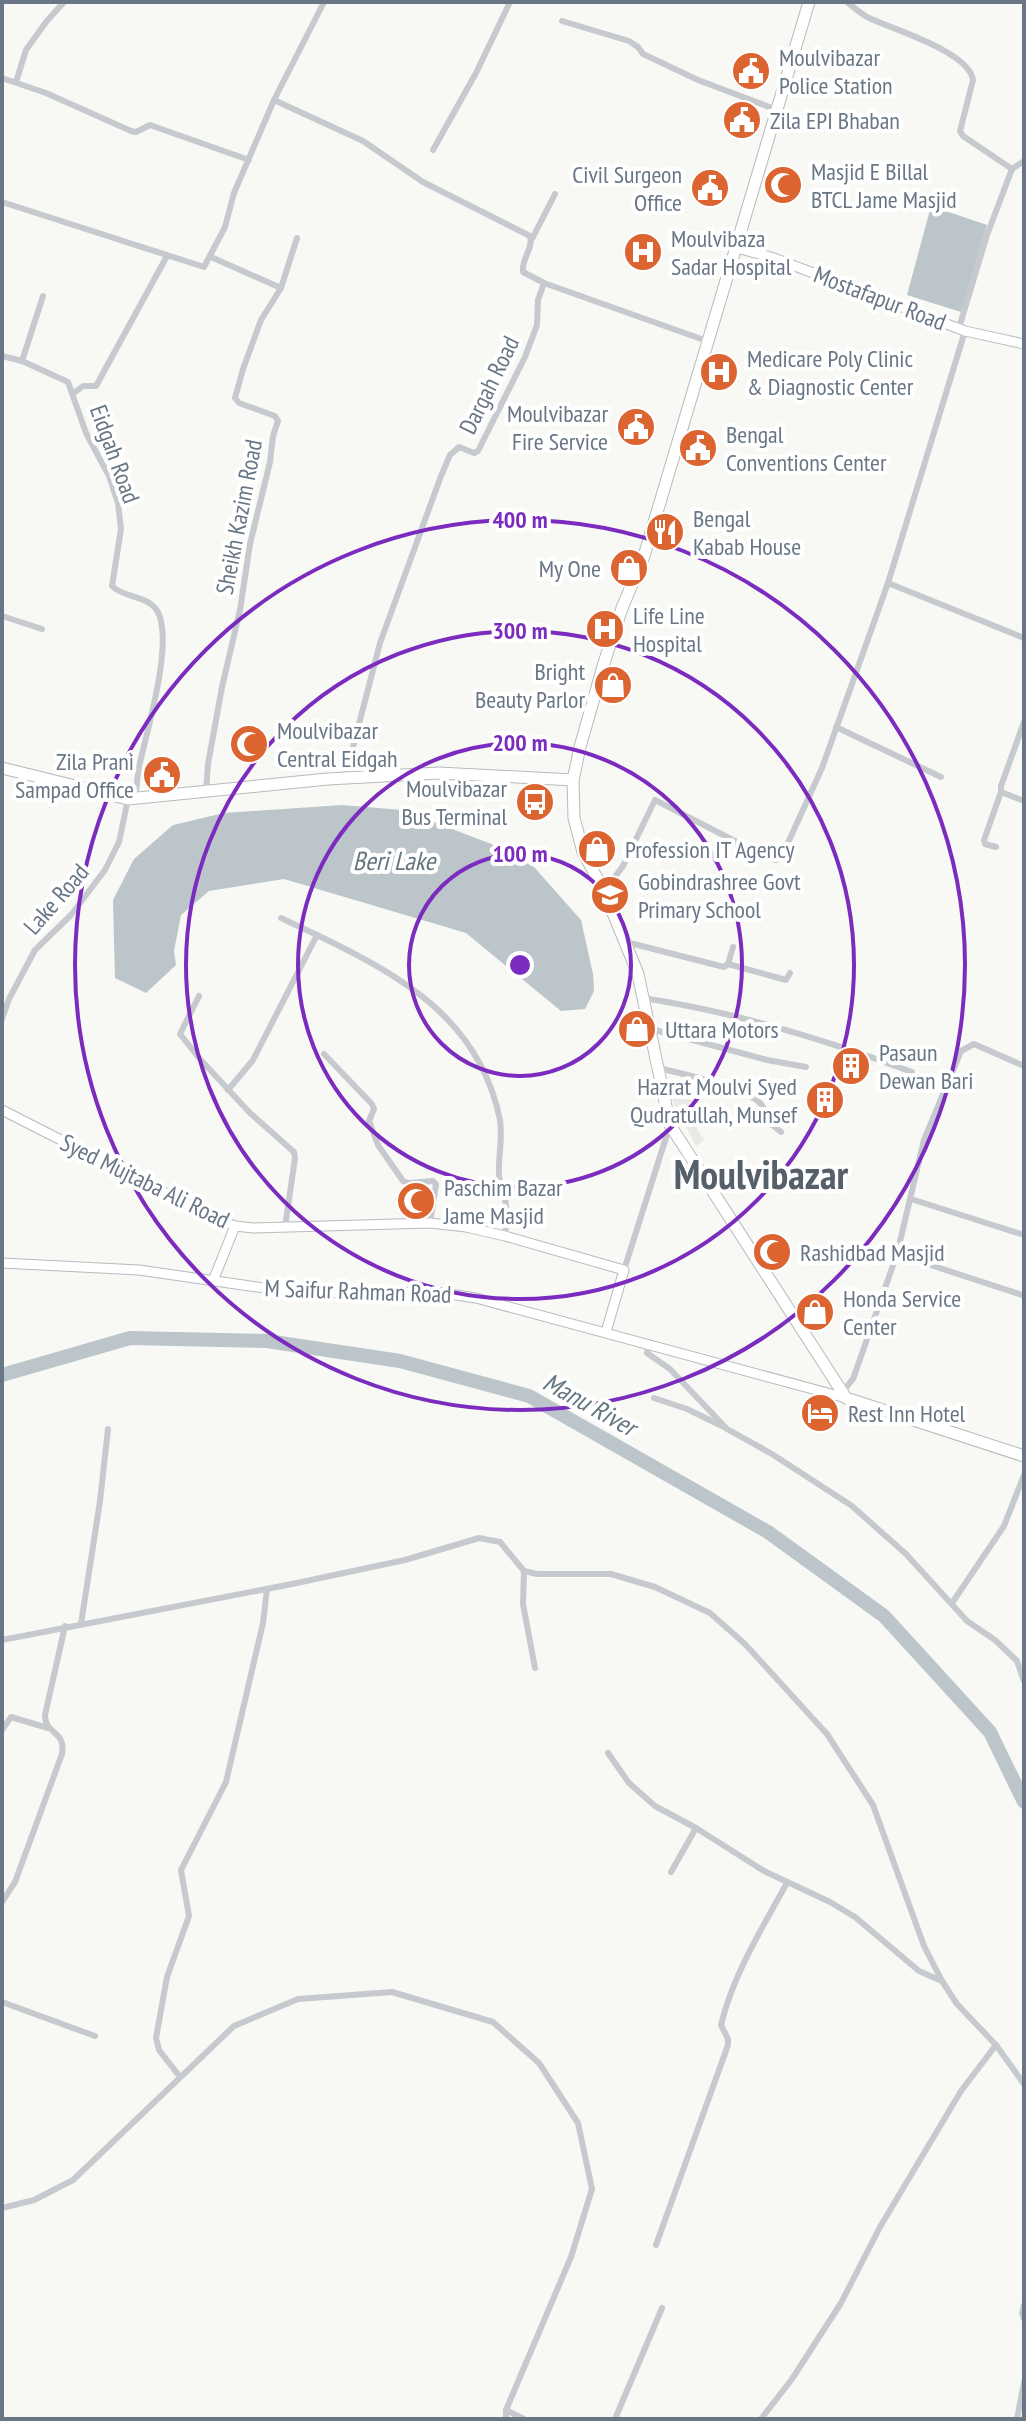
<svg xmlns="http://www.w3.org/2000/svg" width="1026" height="2421" viewBox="0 0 1026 2421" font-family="'PT Sans Narrow',sans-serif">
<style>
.built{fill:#e8eae8}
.water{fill:#bcc5ca}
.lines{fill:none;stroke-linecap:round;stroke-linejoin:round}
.river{stroke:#bcc5ca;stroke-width:14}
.secondary-casing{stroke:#b6bbbf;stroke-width:11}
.highway-casing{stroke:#b7babd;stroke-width:13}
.street{stroke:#c6c9cd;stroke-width:6}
.secondary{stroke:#fff;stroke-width:9}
.highway{stroke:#fff;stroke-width:11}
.ring{fill:none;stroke:#7b2cbf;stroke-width:4}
.labels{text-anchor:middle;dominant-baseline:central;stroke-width:8;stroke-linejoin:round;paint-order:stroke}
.poi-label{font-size:24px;fill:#687685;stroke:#fff;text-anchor:start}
.street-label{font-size:24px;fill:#687685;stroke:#fff}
.water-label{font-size:26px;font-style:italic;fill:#647780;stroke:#fff}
.town-label{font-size:40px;font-weight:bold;fill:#56606a;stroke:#fff}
.centre{fill:#7b2cbf;stroke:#fff;stroke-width:4}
.ring-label{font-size:24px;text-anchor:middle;font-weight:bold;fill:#7b2cbf;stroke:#fff;stroke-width:8;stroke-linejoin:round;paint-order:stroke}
</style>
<rect width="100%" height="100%" fill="#f8f8f5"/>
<!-- built -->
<path class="built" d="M677,1091L680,1097L701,1103L696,1127L704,1140L696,1146L669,1094Z"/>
<!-- water -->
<g class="water">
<path d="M931,206L987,225L961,312L907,295Z"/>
<path d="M342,805L402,810L494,845L534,867L581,920L593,974L594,991L585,1009L561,1011L466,933L284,879L209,891L181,915L174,951L176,965L146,993L115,978L113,900L134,859L173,825L224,813Z"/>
</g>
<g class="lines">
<!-- river -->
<path class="river" d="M2,1375L130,1338L267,1341L400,1361L529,1396L768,1532L884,1616L990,1732L1024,1802"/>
<!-- secondary casing -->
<g class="secondary-casing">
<g id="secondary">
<path d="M737,248L774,258L965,331L1024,344"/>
<path d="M2,1110L216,1219L235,1226L253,1228L430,1223L466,1227L505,1236L624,1270L606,1332"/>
<path d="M2,1263L139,1270L285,1291L353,1293L436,1292L476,1298L846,1398"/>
<path d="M213,1281L235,1226"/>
</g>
</g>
<!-- highway casing -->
<g class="highway-casing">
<g id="highway">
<path d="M809,2L644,556L622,608L604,663L580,747L573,780L574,818L583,852L604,891L638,974L670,1125L846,1398L1024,1456"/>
<path d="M2,768L128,799L328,779L439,773L573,780"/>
</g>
</g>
<!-- street -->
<g class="street">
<path d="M847,2C853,7 860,13 867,17C891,29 969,51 973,80L960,131L963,136L1012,169"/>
<path d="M562,21L629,41L638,47L643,54L698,80L777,110"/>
<path d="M2,78L46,93L131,131L136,132L150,125L249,160"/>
<path d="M16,82L26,50L46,22L64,2"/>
<path d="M274,100L363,141L423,182L530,236C534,248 521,259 523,272L544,283"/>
<path d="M433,150L476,73L510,2"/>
<path d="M2,202L204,267L225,227L234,193L274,100L324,2"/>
<path d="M532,239L555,194"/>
<path d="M211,257L281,288"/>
<path d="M959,328L987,235L1012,169L1024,161"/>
<path d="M2,356L22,361L68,382L86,433L109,476L118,503L121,529L112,586C124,598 145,595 156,609C176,637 146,734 139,767C137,777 137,788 135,798"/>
<path d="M22,361L43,296"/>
<path d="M74,393L83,386H96L167,256"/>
<path d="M888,583L1024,638"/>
<path d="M2,616L42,629"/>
<path d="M1024,722L1001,786V792L1024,801"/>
<path d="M836,727L941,777"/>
<path d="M345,778L380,643L441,476L450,455L459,447L474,453L478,451L525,357L537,325L538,300L544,283L707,341"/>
<path d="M206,792L208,764L222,687L240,610L250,544L270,462L273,436L278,421L275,416L239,403L235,398L243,369L261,320L281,288L297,238"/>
<path d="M996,847L985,844L984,840L1001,792"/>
<path d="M604,891L623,866L655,800L768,858L776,860L782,856L822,768L888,583L965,331"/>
<path d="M281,918L317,935"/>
<path d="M626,942L724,967L728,964L733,947"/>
<path d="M728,964L786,980L790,973"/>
<path d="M199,996L180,1034L199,1058L250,1113L294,1152L295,1158L285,1227"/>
<path d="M643,998C736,1012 824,1039 912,1072"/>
<path d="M2,1019L9,999L35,950L71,915L105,870L119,842L128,799"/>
<path d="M651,1029L767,1060L806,1067"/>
<path d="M324,1054L372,1104L374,1109L369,1121L378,1145L403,1181L408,1183L433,1181L436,1184L430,1223"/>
<path d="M659,1068C682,1074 746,1087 761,1104C765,1109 766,1115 767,1121L781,1132"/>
<path d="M228,1090L253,1060L317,935C402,976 480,1020 500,1120C503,1138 498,1157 499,1175C500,1186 505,1195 506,1205C507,1216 506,1226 505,1236"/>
<path d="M911,1199L1024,1235"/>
<path d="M897,1254L1022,1295"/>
<path d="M624,1270L670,1125"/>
<path d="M650,1344L647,1353L670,1369L727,1429L772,1454L852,1506L906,1554L967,1621L995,1640L1017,1661L1024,1681"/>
<path d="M842,1392L853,1379L897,1254L924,1140L961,1051L974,1044L1024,1066"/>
<path d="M654,1398L687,1409L724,1427"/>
<path d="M524,1571L523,1604L535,1668"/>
<path d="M952,1603L1004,1526L1024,1475"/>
<path d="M81,1624L100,1501L108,1429"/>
<path d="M2,1640L292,1584L405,1560L479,1538L500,1542L524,1571L537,1574H611L655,1587L710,1613L745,1644L827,1734L873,1805L924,1946L942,1981L957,2004L996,2045L1024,2084"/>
<path d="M2,1730L11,1717L48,1728"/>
<path d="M608,1753L629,1783L655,1806L696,1828L764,1871L830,1902L855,1917L919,1971L942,1981"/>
<path d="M671,1872L696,1828"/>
<path d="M2,1902L15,1882L62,1754C66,1730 45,1735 45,1715L65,1626"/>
<path d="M2,2002L95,2036"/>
<path d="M180,2077L159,2050L156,2038L167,1977L189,1916L181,1870L226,1782L263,1623L267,1589"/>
<path d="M2,2208L34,2200L73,2180L234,2026L298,1999L392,1992L493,2022L539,2063L578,2123L592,2189L571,2257L506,2410V2419"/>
<path d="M656,2245L728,2045V2039L721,2025C732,1977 763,1926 787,1883"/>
<path d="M1024,2305L1022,2313L1024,2319"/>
<path d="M506,2410L524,2419"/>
<path d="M615,2419L662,2308"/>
<path d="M761,2419L792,2379L841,2303L880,2227L961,2091L996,2045"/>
<path d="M1017,2419L1024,2382"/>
</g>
<!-- secondary -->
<use href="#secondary" class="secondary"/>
<!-- highway -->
<use href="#highway" class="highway"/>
</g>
<!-- distance rings -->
<g class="ring">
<circle cx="520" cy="965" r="111"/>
<circle cx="520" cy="965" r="222"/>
<circle cx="520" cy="965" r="334"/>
<circle cx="520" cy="965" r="445"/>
</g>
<!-- icons -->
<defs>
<g id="civic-disc" transform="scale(2)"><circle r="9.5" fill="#dc6431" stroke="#fff"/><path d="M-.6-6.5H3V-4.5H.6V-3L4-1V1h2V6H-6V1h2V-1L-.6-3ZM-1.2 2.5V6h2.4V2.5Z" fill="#fff"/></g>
<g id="mosque-disc" transform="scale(2)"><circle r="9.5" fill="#dc6431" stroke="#fff"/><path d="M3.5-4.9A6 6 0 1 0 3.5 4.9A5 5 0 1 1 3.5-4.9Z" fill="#fff"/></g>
<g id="hospital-disc" transform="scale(2)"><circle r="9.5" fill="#dc6431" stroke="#fff"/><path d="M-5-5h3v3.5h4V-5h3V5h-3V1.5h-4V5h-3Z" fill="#fff"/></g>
<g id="restaurant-disc" transform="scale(2)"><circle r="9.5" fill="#dc6431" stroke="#fff"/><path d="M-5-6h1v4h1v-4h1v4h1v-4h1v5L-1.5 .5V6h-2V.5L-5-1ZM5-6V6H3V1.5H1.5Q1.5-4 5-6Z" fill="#fff"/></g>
<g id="shop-disc" transform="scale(2)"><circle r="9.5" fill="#dc6431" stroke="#fff"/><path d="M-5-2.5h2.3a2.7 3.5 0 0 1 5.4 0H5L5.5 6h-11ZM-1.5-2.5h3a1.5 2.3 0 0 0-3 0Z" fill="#fff"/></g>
<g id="bus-disc" transform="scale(2)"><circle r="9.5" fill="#dc6431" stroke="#fff"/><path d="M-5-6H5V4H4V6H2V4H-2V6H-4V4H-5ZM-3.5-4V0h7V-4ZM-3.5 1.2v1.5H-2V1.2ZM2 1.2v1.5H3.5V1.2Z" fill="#fff"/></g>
<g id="school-disc" transform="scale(2)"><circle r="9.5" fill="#dc6431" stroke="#fff"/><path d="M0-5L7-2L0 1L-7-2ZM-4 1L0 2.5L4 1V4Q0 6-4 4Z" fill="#fff"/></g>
<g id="building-disc" transform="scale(2)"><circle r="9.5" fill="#dc6431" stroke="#fff"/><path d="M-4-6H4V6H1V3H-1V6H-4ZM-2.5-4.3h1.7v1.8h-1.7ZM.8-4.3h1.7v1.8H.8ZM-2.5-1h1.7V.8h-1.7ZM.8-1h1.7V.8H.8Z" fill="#fff"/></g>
<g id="hotel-disc" transform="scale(2)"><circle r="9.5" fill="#dc6431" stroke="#fff"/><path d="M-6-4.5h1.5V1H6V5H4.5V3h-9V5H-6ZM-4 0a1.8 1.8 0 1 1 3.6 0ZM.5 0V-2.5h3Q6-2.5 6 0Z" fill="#fff"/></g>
</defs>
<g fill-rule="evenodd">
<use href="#civic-disc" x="751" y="71"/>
<use href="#civic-disc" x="742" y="120"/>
<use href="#mosque-disc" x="783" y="185"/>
<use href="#civic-disc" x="710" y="188"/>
<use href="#hospital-disc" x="643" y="252"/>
<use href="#hospital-disc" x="719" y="372"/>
<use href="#civic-disc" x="636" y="427"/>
<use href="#civic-disc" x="698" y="448"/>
<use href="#restaurant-disc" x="665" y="532"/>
<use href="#shop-disc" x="629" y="568"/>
<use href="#hospital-disc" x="605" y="629"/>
<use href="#shop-disc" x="613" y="685"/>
<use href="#mosque-disc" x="249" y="744"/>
<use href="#civic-disc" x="162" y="775"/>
<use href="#bus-disc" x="535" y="802"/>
<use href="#shop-disc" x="597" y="849"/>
<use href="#school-disc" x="610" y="895"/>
<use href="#shop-disc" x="637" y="1029"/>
<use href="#building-disc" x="851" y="1066"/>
<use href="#building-disc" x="825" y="1100"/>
<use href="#mosque-disc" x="416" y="1201"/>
<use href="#mosque-disc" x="772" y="1252"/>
<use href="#shop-disc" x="815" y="1312"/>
<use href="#hotel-disc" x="820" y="1413"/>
</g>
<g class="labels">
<!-- poi labels -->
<g class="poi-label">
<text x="779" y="57">Moulvibazar<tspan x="779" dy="28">Police Station</tspan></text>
<text x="770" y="120">Zila EPI Bhaban</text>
<text x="811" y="171">Masjid E Billal<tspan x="811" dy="28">BTCL Jame Masjid</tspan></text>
<text x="682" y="174" text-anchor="end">Civil Surgeon<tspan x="682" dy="28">Office</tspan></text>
<text x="671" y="238">Moulvibaza<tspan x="671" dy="28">Sadar Hospital</tspan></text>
<text x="747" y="358">Medicare Poly Clinic<tspan x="747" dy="28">&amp; Diagnostic Center</tspan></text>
<text x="608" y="413" text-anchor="end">Moulvibazar<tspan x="608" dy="28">Fire Service</tspan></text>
<text x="726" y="434">Bengal<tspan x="726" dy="28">Conventions Center</tspan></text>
<text x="693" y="518">Bengal<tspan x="693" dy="28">Kabab House</tspan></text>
<text x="601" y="568" text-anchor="end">My One</text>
<text x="633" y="615">Life Line<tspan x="633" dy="28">Hospital</tspan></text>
<text x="585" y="671" text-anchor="end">Bright<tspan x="585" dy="28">Beauty Parlor</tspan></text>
<text x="277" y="730">Moulvibazar<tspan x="277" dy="28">Central Eidgah</tspan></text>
<text x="134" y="761" text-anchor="end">Zila Prani<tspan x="134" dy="28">Sampad Office</tspan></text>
<text x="507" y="788" text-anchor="end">Moulvibazar<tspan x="507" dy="28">Bus Terminal</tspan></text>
<text x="625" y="849">Profession IT Agency</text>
<text x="638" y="881">Gobindrashree Govt<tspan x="638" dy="28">Primary School</tspan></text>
<text x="665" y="1029">Uttara Motors</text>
<text x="879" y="1052">Pasaun<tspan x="879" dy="28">Dewan Bari</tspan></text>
<text x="797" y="1086" text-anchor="end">Hazrat Moulvi Syed<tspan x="797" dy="28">Qudratullah, Munsef</tspan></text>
<text x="444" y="1187">Paschim Bazar<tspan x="444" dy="28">Jame Masjid</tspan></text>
<text x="800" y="1252">Rashidbad Masjid</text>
<text x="843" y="1298">Honda Service<tspan x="843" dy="28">Center</tspan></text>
<text x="848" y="1413">Rest Inn Hotel</text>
</g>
<!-- street labels -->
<g class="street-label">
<text transform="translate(880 298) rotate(21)">Mostafapur Road</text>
<text transform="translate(489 385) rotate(-64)">Dargah Road</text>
<text transform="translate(115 454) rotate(70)">Eidgah Road</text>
<text transform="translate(239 517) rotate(-79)">Sheikh Kazim Road</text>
<text transform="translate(56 899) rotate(-49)">Lake Road</text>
<text transform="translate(145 1181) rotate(26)">Syed Mujtaba Ali Road</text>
<text transform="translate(358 1291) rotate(2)">M Saifur Rahman Road</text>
</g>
<!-- water labels -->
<g class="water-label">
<text x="394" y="860">Beri Lake</text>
<text transform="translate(590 1404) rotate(29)">Manu River</text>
</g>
<!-- town labels -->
<g class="town-label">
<text x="761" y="1174">Moulvibazar</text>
</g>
</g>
<circle cx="520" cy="965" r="12" class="centre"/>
<g class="ring-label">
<text x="520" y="528">400 m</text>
<text x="520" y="639">300 m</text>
<text x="520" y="751">200 m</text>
<text x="520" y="862">100 m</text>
</g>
<!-- border -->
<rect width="1026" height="2421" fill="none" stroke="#687685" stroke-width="8"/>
</svg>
